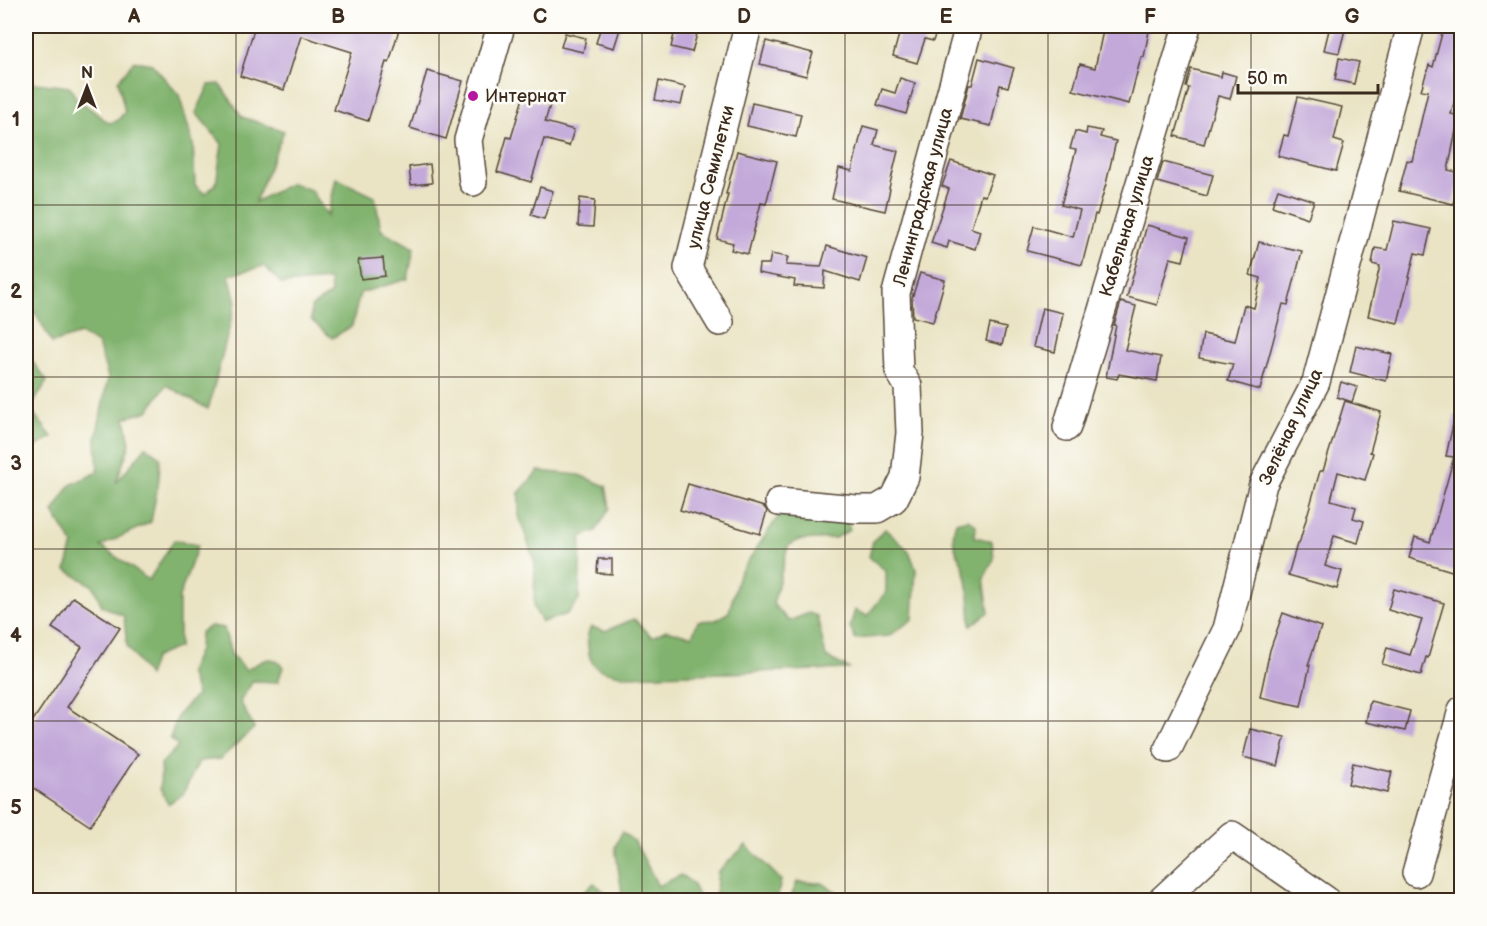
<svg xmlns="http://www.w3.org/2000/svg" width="1487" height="926" viewBox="0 0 1487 926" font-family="'Balsamiq Sans',sans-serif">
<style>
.forest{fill:#81b36e;stroke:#5e6e46;stroke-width:1.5}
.building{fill:#c3a9d9}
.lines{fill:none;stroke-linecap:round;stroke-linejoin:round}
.minor-casing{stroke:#554637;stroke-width:30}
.minor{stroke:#fff;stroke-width:27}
.grid{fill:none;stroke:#3b2a1e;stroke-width:1.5;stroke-opacity:0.55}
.poi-dot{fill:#b5179e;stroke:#fdfcf7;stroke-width:2}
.labels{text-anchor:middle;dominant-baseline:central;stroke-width:5;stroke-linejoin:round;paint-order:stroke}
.poi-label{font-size:18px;fill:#3b2a1e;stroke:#fdfcf7;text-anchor:start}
.street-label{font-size:18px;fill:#3b2a1e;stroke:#fdfcf7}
.neatline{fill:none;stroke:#3b2a1e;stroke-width:2}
.grid-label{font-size:20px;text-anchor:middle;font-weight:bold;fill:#3b2a1e}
</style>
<rect width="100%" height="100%" fill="#fdfcf7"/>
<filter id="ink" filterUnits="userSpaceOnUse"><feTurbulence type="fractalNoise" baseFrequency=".0167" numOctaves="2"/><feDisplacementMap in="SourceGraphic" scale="12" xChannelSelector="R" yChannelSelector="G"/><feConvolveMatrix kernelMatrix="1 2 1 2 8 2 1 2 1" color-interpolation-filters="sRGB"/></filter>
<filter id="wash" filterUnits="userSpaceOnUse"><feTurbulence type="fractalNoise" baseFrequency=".008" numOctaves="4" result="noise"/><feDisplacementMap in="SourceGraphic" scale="24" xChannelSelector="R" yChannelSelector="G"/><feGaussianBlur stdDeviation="1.35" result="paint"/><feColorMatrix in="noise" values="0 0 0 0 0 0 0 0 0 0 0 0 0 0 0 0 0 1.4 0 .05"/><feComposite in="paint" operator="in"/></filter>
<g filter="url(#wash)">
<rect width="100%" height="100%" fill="#eae4c5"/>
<!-- forest -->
<g class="forest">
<path d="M134,61L152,64L179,95L193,143L195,185L205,194L216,184L222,144L196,113L209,85L220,84L242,117L284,131L255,202L292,183L311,190L328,216L336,178L375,197L381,230L414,248L408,279L360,293L352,326L332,338L311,320V307L331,294L330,280L282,284L264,266L229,275L236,302L208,409L166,385L148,411L125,418L130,444L116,483L146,447L160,457L159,479L151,522L101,546L149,580L174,540L198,545L179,597V647L155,657L148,676L127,646L124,616L102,606L93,586L66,570L73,544L53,512L70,485L98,472L96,439L108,377L98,344L80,334L52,343L35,312L26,321V82L70,87L76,98L109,123L117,121L125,112L118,81Z"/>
<path d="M26,353L47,381L30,409L52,437L26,453Z"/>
<path d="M538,471L579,475L606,486L610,508L596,531L581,537L579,600L567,614L542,622L534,608L535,563L519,516V493Z"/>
<path d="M26,502L35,519L31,541L26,542Z"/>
<path d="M780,514L846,518L850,530L835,538L798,540L788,546L773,604L789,621L809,613L817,616L826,657L850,669L625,676C604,671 589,672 588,646C587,638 587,634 591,627L605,631L634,619L652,637L666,630L692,636L698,621L716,620L729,612L739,574Z"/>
<path d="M968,519L976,525L975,537L992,541L994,559L984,578L989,612L971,626C970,610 970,587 965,572C959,552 948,545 956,522Z"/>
<path d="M885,529L909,551L916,569L913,619L889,636L855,639L850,626L855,610L867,616L886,592V571L869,557L873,541Z"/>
<path d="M210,626L224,628L231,654L246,670C260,663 270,651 283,667L278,682L253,681L240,701L254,728L220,759L199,761L183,794L168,804L160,789L161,764L178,746L170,738L178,715L197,694L189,672L199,650L200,633Z"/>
<path d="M622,832L635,842L658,886L681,875L692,883L700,900H576L594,883L611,897L622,893L615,847Z"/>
<path d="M746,845L781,880L777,900H715L718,871Z"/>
<path d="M797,882L822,883L845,897V900H791V897Z"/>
</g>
<g id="blocks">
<!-- building -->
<g class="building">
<path d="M255,26H400L389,63L386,62L368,121L334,110L352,52L301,36L284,90L240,76Z"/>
<path d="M601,26H621L614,48L596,43Z"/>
<path d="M676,26L698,30L692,52L671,47Z"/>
<path d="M893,26H938L933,41L925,39L917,63L893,56L900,31L893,29Z"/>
<path d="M1104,26H1150L1144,57H1141L1129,104L1073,90L1080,64L1095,68Z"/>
<path d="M1330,26H1346L1339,53L1324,50Z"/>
<path d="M1444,26H1461V50L1455,73L1461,75V78L1451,114L1459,116L1448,170L1461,173L1453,204L1399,191L1407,160L1412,161L1428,91L1421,90L1429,65L1433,67Z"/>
<path d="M565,33L586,38L583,52L561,47Z"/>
<path d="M766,41L813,53L806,76L760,64Z"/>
<path d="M979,58L1014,68L1008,87L1000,85L991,126L960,119L969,85H972Z"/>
<path d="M1339,58L1359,62L1354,84L1335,80Z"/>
<path d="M1191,69L1221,77L1222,72L1236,76L1230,99L1218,96L1204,144L1175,136L1189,88L1186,87Z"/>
<path d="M427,71L463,81L446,139L410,128Z"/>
<path d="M900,78L915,83L906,114L877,105L882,89L895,93Z"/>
<path d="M659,81L685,87L681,105L655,100Z"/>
<path d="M1298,97L1342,107L1334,140L1344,143L1336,171L1278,156L1284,135L1288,136Z"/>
<path d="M523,98L550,105L545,122L574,130L569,146L544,139L531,182L497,172L507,137L511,138Z"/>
<path d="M752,103L801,114L796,137L747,126Z"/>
<path d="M863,126L878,130L874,145L898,151L889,188L890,189L885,211L832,199L839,168L852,171Z"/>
<path d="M1087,128L1102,131L1100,137L1116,141L1106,184L1097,215L1095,214L1082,265L1027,251L1034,226L1073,237L1080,210L1061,205L1076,150L1070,149L1075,131L1086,134Z"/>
<path d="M737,151L777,161L766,204L761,203L748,254L731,250L733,243L717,239L728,194H726Z"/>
<path d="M951,161L993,175L985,196L981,195L971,228L980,231L975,249L949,241L947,248L931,243L949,189L942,186Z"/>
<path d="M1163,162L1213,175L1207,196L1157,182Z"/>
<path d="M430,164L432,183L411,185L409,167Z"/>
<path d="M540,187L553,191L544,219L531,215Z"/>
<path d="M1278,189L1314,201L1308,218L1272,206Z"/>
<path d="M580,198L595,200L593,227L578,226Z"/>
<path d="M1394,221L1431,229L1425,255L1415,253L1398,323L1368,316L1380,266L1372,264L1375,248L1387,250Z"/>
<path d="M1147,225L1189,237L1183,261L1170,258L1157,305L1127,297Z"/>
<path d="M1259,242L1302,251L1288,305L1283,304L1260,390L1228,381L1233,364L1199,358L1203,334L1235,341L1244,305L1254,308L1261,278L1250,275Z"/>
<path d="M827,246L867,258L860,282L825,271L824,288L794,286L795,280L758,273L759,264H769L771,254L788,257L786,265L821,267Z"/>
<path d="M383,258L385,276L361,279L358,260Z"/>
<path d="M920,273L945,280L933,322L913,317L912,298Z"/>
<path d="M1121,302L1136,306L1125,350L1161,357L1157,381L1119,374L1117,379L1106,377L1116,325H1114Z"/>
<path d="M1042,308L1063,313L1055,352L1033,347Z"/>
<path d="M990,324L1006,328L1002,345L986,341Z"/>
<path d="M1356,346L1392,354L1386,381L1350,372Z"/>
<path d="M1341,382L1357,387L1352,402L1337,397Z"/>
<path d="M1345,401L1381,412L1370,452L1373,453L1365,480L1338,472L1331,500L1356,507L1353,518L1364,521L1358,543L1334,536L1325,566L1342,571L1337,589L1288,575L1297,544H1299L1320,471H1323Z"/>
<path d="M1455,415L1461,416V551L1455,572L1409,558L1415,537L1430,542L1454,457L1446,456Z"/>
<path d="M688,484L764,507L767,511L760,534L680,510Z"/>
<path d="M598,559H612V574L597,573Z"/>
<path d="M1394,589L1444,603L1428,658L1426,657L1421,675L1382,664L1387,648L1410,655L1422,620L1388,610Z"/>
<path d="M73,597L120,628L67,707L138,754L90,826L26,783V731L82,647L52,628Z"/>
<path d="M1283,613L1321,627L1308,665H1310L1301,706L1260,697L1270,650Z"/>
<path d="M1370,701L1410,711L1405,731L1366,722Z"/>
<path d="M1250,729L1285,737L1278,766L1243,757Z"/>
<path d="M1353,763L1392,772L1387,793L1348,784Z"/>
</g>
</g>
</g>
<g filter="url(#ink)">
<use href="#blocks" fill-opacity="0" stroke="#554637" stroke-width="1.5"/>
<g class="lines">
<!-- minor casing -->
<g class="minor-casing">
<g id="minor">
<path d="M473,182L468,140L501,26"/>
<path d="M720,322L688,268L748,26"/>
<path d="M1067,427L1187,26"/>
<path d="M779,502L856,509H877L894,499L905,477L910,433L908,386L899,371L896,293L969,26"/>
<path d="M1168,749L1227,629L1263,484L1316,382L1411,26"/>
<path d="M1416,873L1462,710"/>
<path d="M1162,900L1232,835L1326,900"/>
</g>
</g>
<!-- minor -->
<use href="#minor" class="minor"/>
</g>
</g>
<!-- grid -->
<path class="grid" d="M236,26V900M439,26V900M642,26V900M845,26V900M1048,26V900M1251,26V900M26,205H1462M26,377H1462M26,549H1462M26,721H1462"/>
<!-- markers -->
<circle class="poi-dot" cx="473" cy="96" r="6"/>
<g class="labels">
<!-- poi labels -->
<g class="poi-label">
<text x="485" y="96">Интернат</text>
</g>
<!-- street labels -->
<g class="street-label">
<text transform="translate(711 177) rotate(-76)">улица Семилетки</text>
<text transform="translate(923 197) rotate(-75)">Ленинградская улица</text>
<text transform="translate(1127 226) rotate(-73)">Кабельная улица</text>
<text transform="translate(1291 427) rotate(-65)">Зелёная улица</text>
</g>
</g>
<!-- margin -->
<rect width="1487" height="926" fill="none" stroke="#fdfcf7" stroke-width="66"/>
<!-- north arrow -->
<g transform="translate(87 87)" stroke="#fdfcf7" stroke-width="4.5" paint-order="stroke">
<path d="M0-4.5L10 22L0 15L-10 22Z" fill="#3b2a1e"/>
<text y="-9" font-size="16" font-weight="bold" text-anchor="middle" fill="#3b2a1e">N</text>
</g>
<!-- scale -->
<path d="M1238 84v9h140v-9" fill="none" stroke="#3b2a1e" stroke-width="3"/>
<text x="1247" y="84" font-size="18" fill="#3b2a1e" stroke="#fdfcf7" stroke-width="4.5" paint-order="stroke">50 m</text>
<rect x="33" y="33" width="1421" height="860" class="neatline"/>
<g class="grid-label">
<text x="134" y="23">A</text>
<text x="338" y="23">B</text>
<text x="540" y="23">C</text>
<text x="744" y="23">D</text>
<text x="946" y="23">E</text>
<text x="1150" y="23">F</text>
<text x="1352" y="23">G</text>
<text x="16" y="126">1</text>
<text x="16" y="298">2</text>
<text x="16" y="470">3</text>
<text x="16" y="642">4</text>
<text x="16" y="814">5</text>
</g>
</svg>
